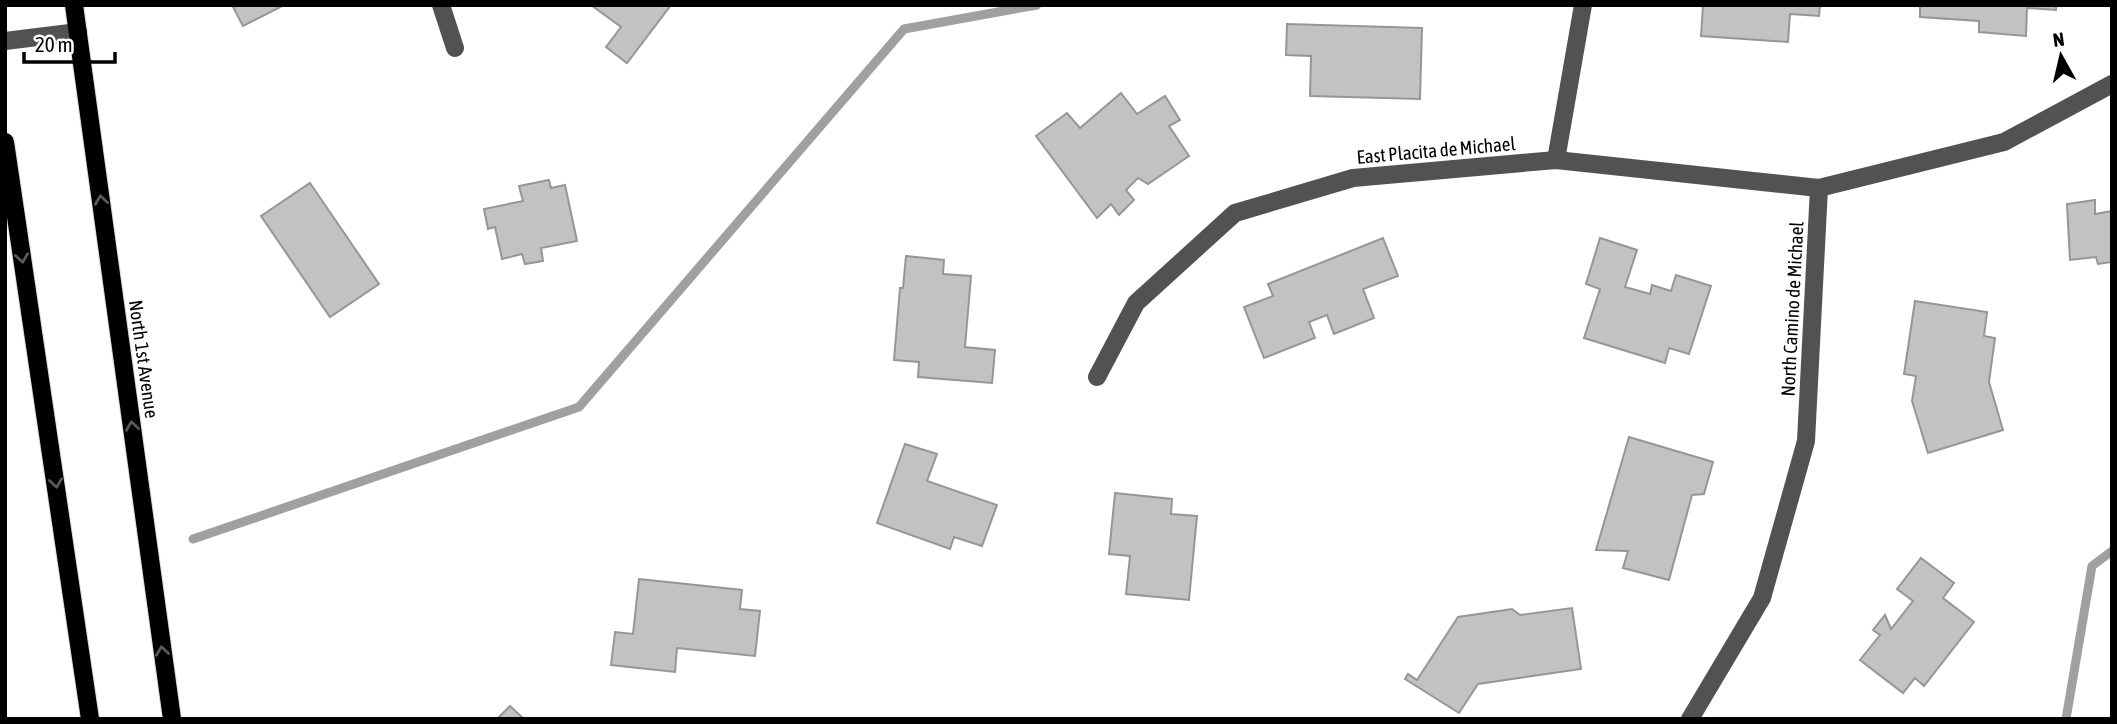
<svg xmlns="http://www.w3.org/2000/svg" width="2117" height="724" viewBox="0 0 2117 724" font-family="'Asap Condensed',sans-serif">
<style>
.lines{fill:none;stroke-linecap:round;stroke-linejoin:round}
.stream{stroke:#a0a0a0;stroke-width:9}
.building{fill:#c2c2c2;stroke:#969696;stroke-width:2}
.major-casing{stroke:#dbdbdb;stroke-width:20}
.minor{stroke:#525252;stroke-width:18}
.major{stroke:#000;stroke-width:18}
.oneway{stroke:#595959}
.labels{text-anchor:middle;dominant-baseline:central;stroke-width:5;stroke-linejoin:round;paint-order:stroke}
.street-label{font-size:19px;fill:#000;stroke:#fff}
</style>
<rect width="100%" height="100%" fill="#fff"/>
<g class="lines">
<!-- stream -->
<g class="stream">
<path d="M193,539L579,407L904,29L1037,5"/>
<path d="M2066,719L2092,566L2112,551"/>
</g>
</g>
<!-- building -->
<g class="building">
<path d="M232,5H284L243,26Z"/>
<path d="M591,5H671L627,63L606,47L621,27Z"/>
<path d="M1703,5H1820L1819,16L1790,14L1788,42L1701,36Z"/>
<path d="M1920,5H2056V10L2027,8L2026,36L1979,32V21L1920,17Z"/>
<path d="M1287,24L1422,28L1420,99L1310,96L1311,56L1286,55Z"/>
<path d="M1121,93L1137,114L1165,96L1180,120L1169,126L1189,156L1148,184L1138,178L1126,190L1134,200L1119,215L1111,204L1097,218L1036,136L1067,113L1080,128Z"/>
<path d="M549,180L551,188L565,185L577,241L541,248L543,261L525,264L522,254L502,259L495,227L488,229L484,209L523,201L519,186Z"/>
<path d="M310,183L379,284L330,317L261,216Z"/>
<path d="M2095,200V214L2112,211V262L2098,264L2096,257L2070,260L2067,204Z"/>
<path d="M1383,238L1398,276L1363,289L1374,318L1334,334L1327,315L1309,322L1315,338L1264,358L1244,307L1273,296L1268,284Z"/>
<path d="M1600,238L1637,250L1625,287L1650,294L1652,285L1671,291L1676,275L1711,286L1689,354L1669,348L1665,363L1584,338L1600,289L1586,284Z"/>
<path d="M906,256L944,260L943,274L971,276L965,347L995,350L992,383L918,377L919,362L894,360L900,288H903Z"/>
<path d="M1915,301L1987,312L1984,336L1995,338L1989,382L2003,430L1928,453L1912,401L1916,376L1904,374Z"/>
<path d="M1629,437L1713,462L1704,494L1692,495L1669,580L1623,568L1628,551L1596,550Z"/>
<path d="M905,444L937,454L927,481L997,505L982,546L954,537L950,549L877,523Z"/>
<path d="M1115,493L1172,499L1171,514L1197,516L1189,600L1126,594L1130,556L1109,554Z"/>
<path d="M1921,558L1954,583L1943,598L1974,622L1924,686L1915,678L1903,693L1860,660L1880,635L1873,630L1885,615L1891,629L1913,601L1897,589Z"/>
<path d="M639,579L742,590L740,609L760,611L755,656L677,648L675,672L611,665L615,632L633,634Z"/>
<path d="M1572,608L1581,669L1478,684L1459,713L1405,679L1408,674L1417,680L1458,617L1512,609L1520,615Z"/>
<path d="M510,706L524,719H497Z"/>
</g>
<g class="lines">
<!-- major casing -->
<g class="major-casing">
<g id="major">
<path d="M74,5L172,719"/>
<path d="M5,142L90,719"/>
</g>
</g>
<!-- minor -->
<g class="minor">
<path d="M441,5L455,48"/>
<path d="M5,41L78,32"/>
<path d="M1556,160L1583,5"/>
<path d="M1097,377L1136,303L1235,213L1353,178L1556,160L1819,188L2004,142L2112,84"/>
<path d="M1690,719L1762,598L1806,441L1819,188"/>
</g>
<!-- major -->
<use href="#major" class="major"/>
</g>
<!-- one-way arrows -->
<defs><path id="oneway-chevron" d="M-2-3.5L2.5 0L-2 3.5" fill="none" stroke-width="1.6" stroke-linecap="round" stroke-linejoin="round" transform="scale(1.75)"/></defs>
<g class="oneway">
<use href="#oneway-chevron" transform="translate(101 200) rotate(-98)"/>
<use href="#oneway-chevron" transform="translate(22 258) rotate(82)"/>
<use href="#oneway-chevron" transform="translate(132 426) rotate(-98)"/>
<use href="#oneway-chevron" transform="translate(56 483) rotate(82)"/>
<use href="#oneway-chevron" transform="translate(162 651) rotate(-98)"/>
</g>
<g class="labels">
<!-- street labels -->
<g class="street-label">
<text transform="translate(1436 150) rotate(-5)">East Placita de Michael</text>
<text transform="translate(1792 309) rotate(-87)">North Camino de Michael</text>
<text transform="translate(144 359) rotate(82)">North 1st Avenue</text>
</g>
</g>
<!-- border -->
<rect width="2117" height="724" fill="none" stroke="#000000" stroke-width="14"/>
<!-- north arrow -->
<g transform="translate(2061 56) rotate(352)" stroke="#ffffff" stroke-width="5" paint-order="stroke">
<path d="M0-5L12 26L0 18L-12 26Z" fill="#000000"/>
<text y="-10" font-size="19" font-weight="bold" text-anchor="middle" fill="#000000">N</text>
</g>
<!-- scale -->
<path d="M24 52v10h91v-10" fill="none" stroke="#000000" stroke-width="3.5"/>
<text x="35" y="52" font-size="21" fill="#000000" stroke="#ffffff" stroke-width="5" paint-order="stroke">20 m</text>
</svg>
